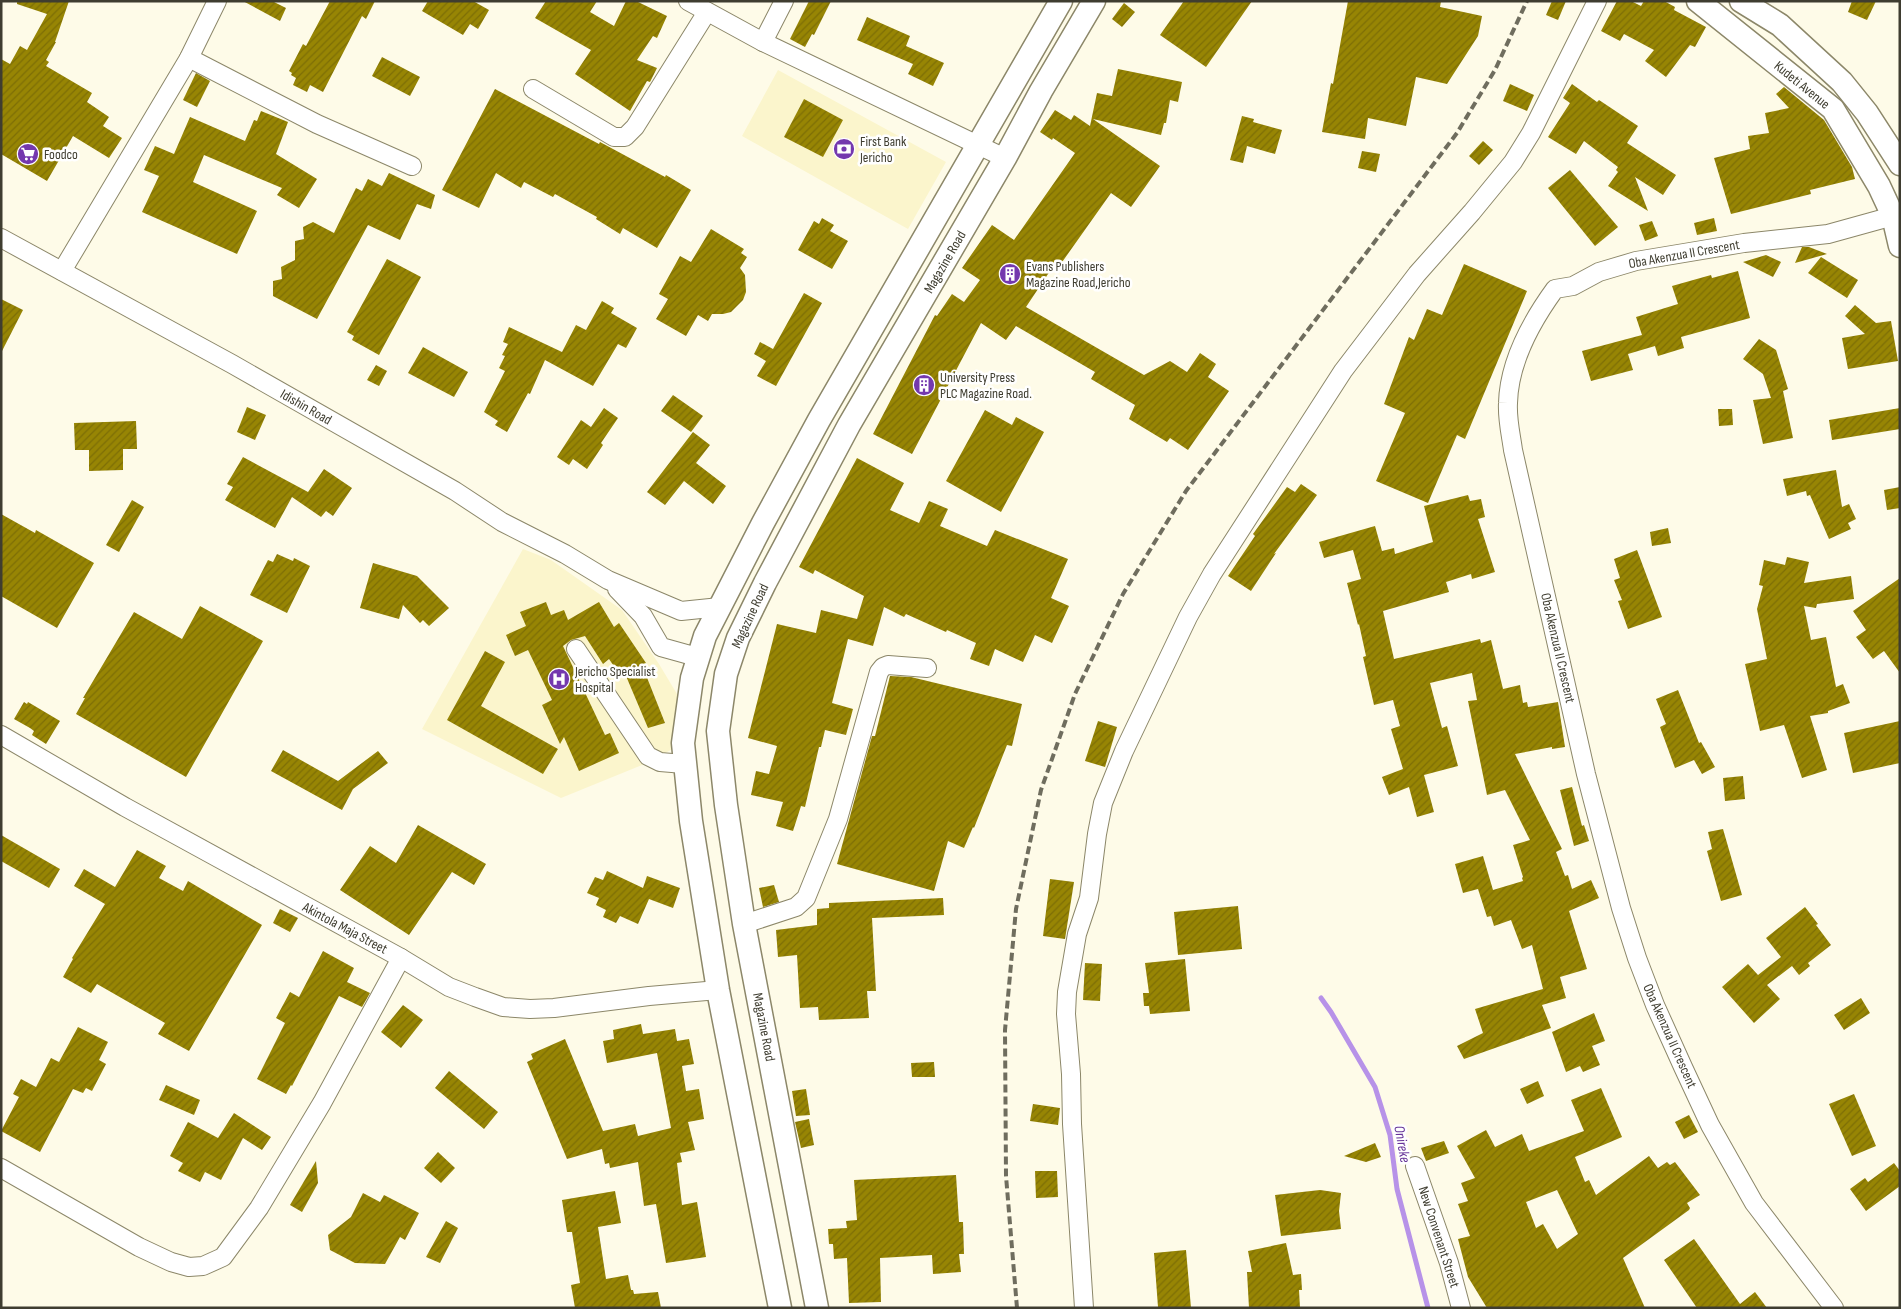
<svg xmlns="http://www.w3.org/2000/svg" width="1901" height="1309" viewBox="0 0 1901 1309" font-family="'Sofia Sans Condensed',sans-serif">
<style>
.built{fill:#fbf5cc}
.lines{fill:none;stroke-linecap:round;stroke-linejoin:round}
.stream{stroke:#b792e8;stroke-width:5}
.building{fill:url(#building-hatch);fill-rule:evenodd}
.minor-casing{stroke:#8c8769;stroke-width:20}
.major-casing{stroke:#8c8769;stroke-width:25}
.minor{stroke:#fff;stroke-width:18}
.major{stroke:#fff;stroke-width:22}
.rail{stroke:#6f6d5e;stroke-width:4;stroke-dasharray:8 4;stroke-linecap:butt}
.labels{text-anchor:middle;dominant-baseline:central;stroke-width:5;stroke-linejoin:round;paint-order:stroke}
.street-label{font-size:14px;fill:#3f3d30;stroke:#fff}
.poi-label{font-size:14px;fill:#3f3d30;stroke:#fff;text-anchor:start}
.water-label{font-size:15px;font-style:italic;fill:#663498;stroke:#fff}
</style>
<defs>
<pattern id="building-hatch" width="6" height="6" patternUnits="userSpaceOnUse" patternTransform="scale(1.25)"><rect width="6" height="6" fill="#978504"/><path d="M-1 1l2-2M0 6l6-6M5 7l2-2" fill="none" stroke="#7d6e06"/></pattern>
</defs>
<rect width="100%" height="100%" fill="#fefbe8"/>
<!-- built -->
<g class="built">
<path d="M778,70L946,162L908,229L742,136Z"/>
<path d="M523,549L551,560L622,610L659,664L677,694L678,746L647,763L561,798L422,729Z"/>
</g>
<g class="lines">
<!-- stream -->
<path class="stream" d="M1321,998L1331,1012L1375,1087L1390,1135L1397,1189L1428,1308"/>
</g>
<!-- building -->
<g class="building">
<path d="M17,1H69L55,42H56L46,60L49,62L46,66L92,93L87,102L109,117L103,126L122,138L109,158L73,136L47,181L1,154V59L10,64L20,46L27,50L47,14L17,4Z"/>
<path d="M243,1H272L286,8L280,21Z"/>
<path d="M330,1H375L366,19L362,16L323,92L310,85L307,92L293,85L296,78L291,75L292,73L289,71L303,44L306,46Z"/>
<path d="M428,1H473L489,10L478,29L470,24L463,35L422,11Z"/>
<path d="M546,1H597L590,12L614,26L626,1H636L667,16L657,38L653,36L637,60L657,68L650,82L647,81L630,111L575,74L591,50L535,18Z"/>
<path d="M809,1H831L814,35L812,34L805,47L790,39Z"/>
<path d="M1184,1H1252L1206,67L1160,35Z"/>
<path d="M1348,1H1441L1440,7L1482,16L1478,36L1447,84L1416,77L1406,126L1368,118L1365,139L1322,132L1331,83L1333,84Z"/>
<path d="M1552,1H1566L1558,20L1546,15Z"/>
<path d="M1617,1H1631L1641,6L1644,1H1664L1675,7L1674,10L1706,27L1695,47L1690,45L1666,77L1645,61L1654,50L1624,34L1620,41L1601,31Z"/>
<path d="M1852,1H1876L1867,20L1848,12Z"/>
<path d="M1124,3L1135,12L1122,27L1112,19Z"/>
<path d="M867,17L910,36L906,46L944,63L933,86L908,74L913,64L857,40Z"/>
<path d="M382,57L420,77L410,96L372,76Z"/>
<path d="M1118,69L1182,82L1178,102L1170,100L1166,123H1164L1161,135L1093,119L1160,166L1131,207L1111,193L1060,265L1056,262L1026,307L1144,375L1170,361L1187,372L1200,353L1216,364L1208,377L1229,391L1188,450L1170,438L1167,442L1129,419L1135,405L1091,379L1095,372L1016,326L1006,340L981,323L912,454L873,434L935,315L937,316L952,294L964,302L980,280L962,268L992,225L1014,240L1075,153L1053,138L1052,140L1040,132L1055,110L1071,120L1074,115L1090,126L1097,93L1112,96Z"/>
<path d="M196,73L210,81L197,107L183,100Z"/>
<path d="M1510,84L1534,95L1527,111L1503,101Z"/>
<path d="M1572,84L1597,102L1599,100L1638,126L1627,143L1676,175L1663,195L1635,177L1648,211L1608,186L1618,172L1616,170L1618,167L1584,141L1576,154L1548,137L1570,103L1563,98Z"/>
<path d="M1784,87L1824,120L1852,167L1855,179L1810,190L1811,194L1731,214L1714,158L1750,149L1748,136L1769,133L1765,113L1789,108L1776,94Z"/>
<path d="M495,89L599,144L600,142L665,177L666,175L691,190L657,248L623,228L620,234L596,219L597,217L555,194L553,197L524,182L521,188L496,173L479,208L442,190Z"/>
<path d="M804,99L843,120L823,157L784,137Z"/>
<path d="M261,111L288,122L276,154L317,179L299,208L277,195L282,188L204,155L193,182L257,211L237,254L142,212L159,176L144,170L155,146L174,154L190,117L245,141L254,120L257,121Z"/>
<path d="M1242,116L1254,119L1253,122L1282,130L1275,154L1247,146L1243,163L1230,160Z"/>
<path d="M1483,141L1493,150L1479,165L1469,156Z"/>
<path d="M1362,151L1380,154L1376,172L1358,168Z"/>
<path d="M1570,170L1618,227L1595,246L1548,188Z"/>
<path d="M389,173L435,195L431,209L417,204L400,240L368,225L317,319L273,296V281L282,279L281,267L295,260V241L304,239L303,227L313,222L334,233L356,188L362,191L368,179L382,186Z"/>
<path d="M822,218L834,225L830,231L848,241L832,269L798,250L814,221L819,224Z"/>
<path d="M1714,218L1717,231L1697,235L1694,223Z"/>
<path d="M1652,221L1658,236L1645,241L1639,225Z"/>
<path d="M711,229L744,249L741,253L747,257L740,268L745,275L746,292L743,300L731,312L723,314H712L708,321L698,315L686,336L656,319L668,299L659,294L680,256L691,262Z"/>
<path d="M1802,247H1809L1827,254L1795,263Z"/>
<path d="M1766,255L1781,262L1773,277L1743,262Z"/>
<path d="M1821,257L1858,280L1847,298L1808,273Z"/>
<path d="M387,259L421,277L379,355L352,340L354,336L347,332Z"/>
<path d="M1464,264L1527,291L1465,439L1457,435L1428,503L1376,481L1405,413L1384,404L1409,337L1414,340L1427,309L1442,315Z"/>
<path d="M1738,271L1750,318L1681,337L1684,348L1658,356L1655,346L1628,354L1633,370L1591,381L1582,351L1642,335L1636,317L1678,304L1672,286L1711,275L1712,278Z"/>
<path d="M804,293L822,303L776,386L757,376L766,361L754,354L760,342L773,349Z"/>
<path d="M1,299L23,310L1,353Z"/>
<path d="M602,301L614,308L611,313L637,328L626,348L618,344L593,386L545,360L530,394L528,393L507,432L495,425L498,421L484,412L505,371L499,368L505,356L502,355L508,344L503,342L509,327L562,352L576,325L586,330Z"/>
<path d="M1855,305L1876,323L1891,321L1898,361L1848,369L1842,338L1865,334L1845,316Z"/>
<path d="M1759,339L1776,350L1788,389L1783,391L1793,438L1763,444L1753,400L1771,398L1763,374L1743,359Z"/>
<path d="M423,347L468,372L454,397L408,373Z"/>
<path d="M376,365L387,371L379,386L367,380Z"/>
<path d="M673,395L703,416L691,432L661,411Z"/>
<path d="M247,407L266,415L255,440L237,432Z"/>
<path d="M604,408L618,418L601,443L603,445L587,469L573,459L569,465L557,457L581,420L591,427Z"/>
<path d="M1900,408V429L1832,440L1829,420Z"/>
<path d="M1718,409H1732L1733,425L1719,426Z"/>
<path d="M985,410L1012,425L1016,417L1044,432L1001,512L946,481Z"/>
<path d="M136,421L137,449H123V470L89,471V450H75L74,423Z"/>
<path d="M693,432L710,445L696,463L726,486L713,504L684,481L665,505L647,492Z"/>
<path d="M243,457L308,492L324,469L352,488L333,516L326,511L321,517L292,497L275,528L225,500L233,487L227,484Z"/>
<path d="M857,458L904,483L890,510L919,523L929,501L948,509L940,526L987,546L995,530L1068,559L1051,598L1069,606L1052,643L1035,635L1023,662L995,649L989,666L970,659L976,643L947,630L946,632L906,614L904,617L884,607L873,646L848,639L832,703L853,709L846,735L825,730L821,747H819L805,807L801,806L793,831L776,826L783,802L751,795L756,771L769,774L777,746L748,738L777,624L816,633L821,610L857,619L864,596L815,570L813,574L799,567Z"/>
<path d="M1836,470L1842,507L1849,504L1856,519L1848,523L1851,529L1829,539L1810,495L1807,496L1806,491L1787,496L1783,479Z"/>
<path d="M1301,484L1317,495L1274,554L1276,553L1251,591L1228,576L1255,536L1253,534L1287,487L1295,492Z"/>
<path d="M1900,487V508L1887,510L1884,490Z"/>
<path d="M1468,495L1470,501L1481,499L1485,517L1478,519L1495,572L1472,579L1471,574L1446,582L1449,592L1383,611L1394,659L1480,639L1481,643L1491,640L1503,689L1520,685L1523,703L1527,702L1528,707L1558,702L1565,747L1552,749V747L1515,754L1562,849L1556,852L1565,876L1568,875L1572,889L1591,880L1599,898L1569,911L1587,969L1560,977L1566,998L1542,1005L1551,1028L1464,1059L1457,1046L1483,1033L1475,1009L1543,989L1532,945L1522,949L1511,920L1494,926L1491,916L1487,917L1478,889L1463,893L1455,864L1483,856L1493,890L1523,881L1522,878L1523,877L1513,845L1530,840L1505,790L1487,795L1468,701L1477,700L1472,673L1430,683L1442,728L1447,726L1458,766L1424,775L1434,812L1417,817L1409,787L1389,795L1382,777L1403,769L1391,729L1400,726L1393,700L1374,705L1363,657L1366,656L1359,624L1358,625L1347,583L1361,579L1353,550L1324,558L1319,542L1375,526L1382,551L1394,548L1395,554L1433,542L1424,506Z"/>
<path d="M132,500L144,507L119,552L106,545Z"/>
<path d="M1,514L35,533L36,530L94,563L57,628L1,596Z"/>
<path d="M1668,528L1671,543L1652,546L1650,532Z"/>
<path d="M1637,550L1662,617L1628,629L1618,601L1622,600L1614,580L1620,578L1614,559Z"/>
<path d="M277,554L293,561L294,558L310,566L287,613L250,595L268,560L273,562Z"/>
<path d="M1787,557L1809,562L1804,583L1851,576L1854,599L1817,604L1816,608L1804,606L1811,640L1826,637L1836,687L1843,684L1850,703L1828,711V713L1810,716L1827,770L1802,778L1784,725L1760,731L1745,664L1767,659L1757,609L1763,586L1759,585L1764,560L1785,565Z"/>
<path d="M373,563L417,576L449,608L429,626L423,620L420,623L403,605L399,619L360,608Z"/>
<path d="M1900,578V673L1884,651L1873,659L1856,637L1866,630L1853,611Z"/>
<path d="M546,602L551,615L564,610L568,620L599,602L614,627L619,623L646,663L642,665L665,723L648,728L626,676L622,678L609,659L603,664L585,636L571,640L563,646L605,735L610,733L619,753L579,771L564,737L560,744L542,705L552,700L528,650L515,656L506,635L526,626L520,612Z"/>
<path d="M200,606L263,641L186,777L76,714L85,698H83L134,612L182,639Z"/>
<path d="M485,651L505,662L481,706L558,749L543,774L447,720Z"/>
<path d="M890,676L911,677L1022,704L1012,746L1007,745L974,828L973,827L964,848L948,841L934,891L837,864L872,736H875Z"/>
<path d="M1678,690L1699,743L1701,742L1715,767L1702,774L1694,760L1675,768L1660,727L1666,724L1656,699Z"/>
<path d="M24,702L27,704L28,702L60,721L46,744L32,735L34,731L30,728L14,719Z"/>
<path d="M1098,721L1117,727L1105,767L1085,761Z"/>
<path d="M1900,721V763L1853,773L1844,733Z"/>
<path d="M283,750L338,781L378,751L388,763L353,789L342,810L271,771Z"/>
<path d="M1743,776L1745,799L1725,801L1723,778Z"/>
<path d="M1572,787L1582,826L1584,825L1589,841L1574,846L1560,790Z"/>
<path d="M418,825L486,864L474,885L452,872L409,935L340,890L370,846L396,863Z"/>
<path d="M1723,829L1742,895L1721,901L1707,851L1712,849L1708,832Z"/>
<path d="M1,835L60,869L49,888L1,861Z"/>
<path d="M137,850L166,866L159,878L183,891L188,881L262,925L189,1051L158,1034L165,1023L97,984L91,993L63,977L73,959L72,958L105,904L74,886L84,869L115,887Z"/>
<path d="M607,871L643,888L647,876L680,888L673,908L649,899L638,924L620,916L616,923L603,917L606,910L596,905L599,898L587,893L595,877L603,880Z"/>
<path d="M1050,879L1074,882L1065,939L1043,936Z"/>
<path d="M774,885L779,902L763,907L759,888Z"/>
<path d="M943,898L944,915L872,918L876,991H867L869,1018L819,1020L818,1007L800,1008L797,955L778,957L776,930L817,925V909L829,908V903Z"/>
<path d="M1238,906L1242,949L1178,955L1174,912Z"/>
<path d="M1805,907L1818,924L1816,925L1831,945L1808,963L1810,966L1799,975L1792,966L1767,985L1780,999L1754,1023L1722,987L1748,964L1758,975L1781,957L1766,938Z"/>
<path d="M280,909L298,918L290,932L273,923Z"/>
<path d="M323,951L354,968L347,982L370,993L362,1007L339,996L292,1086L291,1085L286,1094L257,1079L285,1023L276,1018L290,992L299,997Z"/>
<path d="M1185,959L1190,1011L1150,1014L1149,1006H1144L1143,993H1149L1145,963Z"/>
<path d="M1085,963L1102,964L1100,1001L1083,1000Z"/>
<path d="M1861,998L1870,1013L1844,1030L1834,1015Z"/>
<path d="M403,1005L423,1020L401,1048L381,1032Z"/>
<path d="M1594,1013L1605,1041L1592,1046L1600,1065L1583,1072L1580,1066L1566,1072L1552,1032Z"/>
<path d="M641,1024L643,1034L675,1029L677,1041L689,1039L694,1064L682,1066L686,1091L699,1089L704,1119L688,1122L695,1150L680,1153L682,1162L677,1163L682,1205L697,1202L706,1257L666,1263L656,1204L644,1206L638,1162L610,1168L609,1163L605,1164L602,1149L567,1159L527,1062L533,1059L531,1054L565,1039L603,1131L635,1124L638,1136L671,1128L657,1053L607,1063L603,1041L614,1039L613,1030Z"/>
<path d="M78,1027L108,1042L99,1060L106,1064L92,1091L86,1088L83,1093L73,1089L40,1152L1,1131L19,1097L13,1094L21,1079L36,1087L51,1058L59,1062Z"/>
<path d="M934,1062L935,1077H912L911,1063Z"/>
<path d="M449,1071L498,1112L484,1129L435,1088Z"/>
<path d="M1538,1081L1544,1096L1527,1104L1520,1089Z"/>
<path d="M166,1085L200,1100L194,1115L159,1100Z"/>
<path d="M1601,1088L1622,1137L1575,1157L1585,1182L1589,1180L1596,1195L1649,1156L1658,1168L1667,1162L1670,1165L1675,1162L1700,1195L1687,1203L1690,1208L1689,1210L1623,1258L1645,1308H1487L1468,1277L1458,1239L1470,1236L1458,1204L1468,1201L1461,1183L1475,1178L1457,1146L1486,1130L1495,1147L1522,1134L1529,1151L1584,1131L1571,1100ZM1557,1190L1578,1234L1557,1249L1543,1224L1536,1228L1526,1202Z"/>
<path d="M806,1089L810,1115L796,1116L792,1091Z"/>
<path d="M1854,1094L1876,1146L1852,1156L1829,1104Z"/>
<path d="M1033,1104L1060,1108L1058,1125L1030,1121Z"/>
<path d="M234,1113L271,1137L262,1150L243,1138L221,1180L205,1172L200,1182L178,1171L183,1163L170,1156L188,1122L218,1138Z"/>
<path d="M1689,1115L1698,1132L1684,1139L1675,1122Z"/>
<path d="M809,1119L814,1145L801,1148L795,1122Z"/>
<path d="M1444,1141L1449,1153L1426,1161L1421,1148Z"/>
<path d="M1375,1143L1381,1157L1366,1162L1344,1156Z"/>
<path d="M438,1152L455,1168L441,1183L424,1168Z"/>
<path d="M316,1161L318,1183L302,1212L290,1205Z"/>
<path d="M1894,1163L1900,1171V1186L1866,1211L1850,1189L1865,1178L1868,1182Z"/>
<path d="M1035,1171H1057L1058,1197L1036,1198Z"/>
<path d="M956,1175L959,1222H963L964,1254H959L961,1272L933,1274L932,1255L880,1258L881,1302L849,1303L847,1258L834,1259L833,1244H829L828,1229L847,1228L846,1221L857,1220L854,1180Z"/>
<path d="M1320,1190L1341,1193L1339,1211L1341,1229L1281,1236L1275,1195Z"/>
<path d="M615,1191L621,1223L598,1227L606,1279L628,1275L631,1290H633L634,1294L658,1292L661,1308H575L571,1285L580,1283L572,1232H567L562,1200Z"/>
<path d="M363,1193L380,1202L384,1195L419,1213L405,1240L400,1237L385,1264L355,1263L330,1250L328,1235L351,1217Z"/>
<path d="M446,1221L458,1228L440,1263L426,1257Z"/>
<path d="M1694,1239L1740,1304L1755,1292L1767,1308H1697L1664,1260Z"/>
<path d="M1286,1243L1293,1275L1301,1274L1302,1290H1299L1300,1308H1249L1247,1272H1252L1248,1251Z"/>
<path d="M1186,1250L1191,1308L1158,1307L1154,1253Z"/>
</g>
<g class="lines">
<!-- minor casing -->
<g class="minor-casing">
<g id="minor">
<path d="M688,1L763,42L1005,158"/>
<path d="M763,42L784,1"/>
<path d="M189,58L317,124L412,166"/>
<path d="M533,89L614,137H625L635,127L707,12"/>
<path d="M1,238L232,364L455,491L502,522L565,554L608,580L681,611L720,607"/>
<path d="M62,271L189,58L217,1"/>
<path d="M617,589L643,616L661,647L697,657"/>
<path d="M576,649L648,756L660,762L684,764"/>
<path d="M1,735L125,807L401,958L449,987L475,997L503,1007L530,1009L554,1008L649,996L718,990"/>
<path d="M744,924L796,907L806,898L838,819L879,672L883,667L888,665L927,668"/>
<path d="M1415,1166L1449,1263L1461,1308"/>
<path d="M1,1168L139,1247L171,1262L189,1267L203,1266L223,1257L259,1208L322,1103L401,958"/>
<path d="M1084,1308L1072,1124L1071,1074L1066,1014L1067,992L1077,934L1089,898L1097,834L1103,803L1124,751L1188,617L1212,574L1343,371L1417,274L1472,212L1513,162L1531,133L1597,1"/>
<path d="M1834,1308L1754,1203L1710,1125L1683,1067L1655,1005L1637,958L1621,908L1586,774L1513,450C1511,435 1507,419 1508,403C1509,361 1531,322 1555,289L1573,286L1599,272L1636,261L1744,243L1828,234L1893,216"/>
</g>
</g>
<!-- major casing -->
<g class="major-casing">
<g id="major">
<path d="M1698,1L1833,109L1879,186L1893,216L1900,246"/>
<path d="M1741,1L1780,25L1842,82L1867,113L1900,164"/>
<path d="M780,1308L718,990L691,821L683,743L692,678L705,636L763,523L819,420L1061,1"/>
<path d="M817,1308L744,924L726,805L718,731L726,674L738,638L765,583L849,425L1005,158L1041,91L1094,1"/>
</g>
</g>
<!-- minor -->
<use href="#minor" class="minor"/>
<!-- major -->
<use href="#major" class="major"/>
<!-- rail -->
<path class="rail" d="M1017,1308L1006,1176L1005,1030L1016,909L1041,790L1075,694L1123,594L1186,491L1457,133L1495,70L1527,1"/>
</g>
<!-- icons -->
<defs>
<g id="bank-disc" transform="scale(1.125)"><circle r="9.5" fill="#7438ae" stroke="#fff"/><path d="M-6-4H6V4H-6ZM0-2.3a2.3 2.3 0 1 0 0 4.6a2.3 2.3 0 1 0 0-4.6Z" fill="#fff"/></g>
<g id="supermarket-disc" transform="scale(1.125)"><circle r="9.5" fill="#7438ae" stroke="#fff"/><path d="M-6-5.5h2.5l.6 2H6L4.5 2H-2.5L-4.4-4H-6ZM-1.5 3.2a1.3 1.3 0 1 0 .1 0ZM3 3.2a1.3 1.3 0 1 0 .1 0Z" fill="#fff"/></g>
<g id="building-disc" transform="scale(1.125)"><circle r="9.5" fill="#7438ae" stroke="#fff"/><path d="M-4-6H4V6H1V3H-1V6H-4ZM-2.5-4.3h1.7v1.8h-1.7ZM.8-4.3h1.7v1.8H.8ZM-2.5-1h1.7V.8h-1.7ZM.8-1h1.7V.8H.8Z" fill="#fff"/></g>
<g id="hospital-disc" transform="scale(1.125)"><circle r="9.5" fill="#7438ae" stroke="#fff"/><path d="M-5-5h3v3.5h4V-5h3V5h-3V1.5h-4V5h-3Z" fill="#fff"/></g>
</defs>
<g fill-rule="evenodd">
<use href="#bank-disc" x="844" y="149"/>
<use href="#supermarket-disc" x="28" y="154"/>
<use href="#building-disc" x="1010" y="274"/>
<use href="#building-disc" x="924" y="385"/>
<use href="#hospital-disc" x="559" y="679"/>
</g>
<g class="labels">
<!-- street labels -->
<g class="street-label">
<text transform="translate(1802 85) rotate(39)">Kudeti Avenue</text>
<text transform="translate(1684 254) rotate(-10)">Oba Akenzua II Crescent</text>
<text transform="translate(945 262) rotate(-60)">Magazine Road</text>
<text transform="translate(306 407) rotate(30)">Idishin Road</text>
<text transform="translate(750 616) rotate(-65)">Magazine Road</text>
<text transform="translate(1558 648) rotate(77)">Oba Akenzua II Crescent</text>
<text transform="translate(345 928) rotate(28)">Akintola Maja Street</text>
<text transform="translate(764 1027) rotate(79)">Magazine Road</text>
<text transform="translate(1670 1036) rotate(66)">Oba Akenzua II Crescent</text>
<text transform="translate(1439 1237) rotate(72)">New Convenant Street</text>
</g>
<!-- poi labels -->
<g class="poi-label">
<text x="860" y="141">First Bank<tspan x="860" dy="16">Jericho</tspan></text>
<text x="44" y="154">Foodco</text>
<text x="1026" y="266">Evans Publishers<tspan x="1026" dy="16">Magazine Road,Jericho</tspan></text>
<text x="940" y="377">University Press<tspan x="940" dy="16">PLC Magazine Road.</tspan></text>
<text x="575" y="671">Jericho Specialist<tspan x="575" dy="16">Hospital</tspan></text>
</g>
<!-- water labels -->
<g class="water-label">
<text transform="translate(1402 1144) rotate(80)">Onireke</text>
</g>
</g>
<!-- border -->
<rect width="1901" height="1309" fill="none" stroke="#3f3d30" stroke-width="5"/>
</svg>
